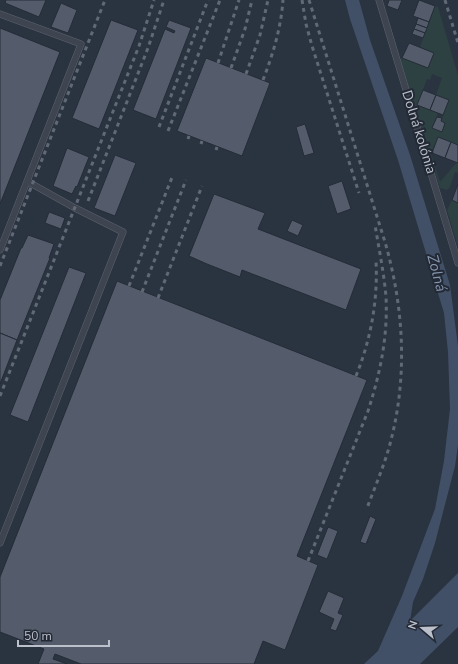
<svg xmlns="http://www.w3.org/2000/svg" width="458" height="664" viewBox="0 0 458 664" font-family="'Nunito Sans',sans-serif">
<style>
.green{fill:#2d4042;fill-rule:evenodd}
.water{fill:#425067}
.building{fill:#545c6b;stroke:#252c38}
.lines{fill:none;stroke-linecap:round;stroke-linejoin:round}
.lane-casing{stroke:#5c636e;stroke-width:7}
.lane{stroke:#3e4550;stroke-width:6}
.rail{stroke:#616977;stroke-width:3;stroke-dasharray:4 4;stroke-linecap:butt}
.labels{text-anchor:middle;dominant-baseline:central;stroke-width:4;stroke-linejoin:round;paint-order:stroke}
.street-label{font-size:14px;fill:#bbc0ca;stroke:#232a36}
.water-label{font-size:15px;font-style:italic;fill:#8696ae;stroke:#232a36}
</style>
<rect width="100%" height="100%" fill="#2a3340"/>
<!-- green -->
<g class="green">
<path d="M435,6L438,7L458,75V145L438,137L431,153L440,182L458,161V173L455,172L450,187L447,190L440,188L400,59L402,58L428,68L434,53L420,47ZM432,74L442,78L436,95L449,100L441,121L445,123L442,132L432,128L438,113L417,105L427,79L430,80Z"/>
<path d="M452,200L458,203V247L447,210Z"/>
</g>
<!-- water -->
<path class="water" d="M345,0H359L370,40L410,155L450,285L458,346V445L455,466L435,543L423,579L413,602L410,621L458,573V627L420,664H364L378,651L402,596L435,509L444,461L450,409L448,352L444,313L398,160L350,19Z"/>
<!-- building -->
<g class="building">
<path d="M6,0H46L39,17L5,3Z"/>
<path d="M389,0H402L398,10L387,6Z"/>
<path d="M419,0L435,6L429,22L413,16Z"/>
<path d="M61,3L77,10L68,33L51,27Z"/>
<path d="M418,18L429,22L427,28L416,24Z"/>
<path d="M111,20L138,30L99,129L72,118Z"/>
<path d="M169,20L191,28L156,119L133,110L165,29L174,33L175,31L166,27Z"/>
<path d="M416,24L427,28L425,33L414,29Z"/>
<path d="M0,28L60,52L0,204Z"/>
<path d="M414,29L425,33L423,38L412,34Z"/>
<path d="M409,43L434,53L428,68L402,58Z"/>
<path d="M206,58L270,83L242,156L177,131Z"/>
<path d="M423,90L436,95L430,110L417,105Z"/>
<path d="M436,95L449,100L443,115L430,110Z"/>
<path d="M437,117L442,118L441,121L445,123L442,132L432,128Z"/>
<path d="M305,124L314,153L304,156L296,127Z"/>
<path d="M438,137L451,142L445,158L432,153Z"/>
<path d="M451,142L458,145V163L445,158Z"/>
<path d="M67,148L89,157L77,187L76,186L72,194L53,186Z"/>
<path d="M115,155L136,163L115,216L94,208Z"/>
<path d="M342,181L351,209L337,214L328,186Z"/>
<path d="M458,184V203L452,200Z"/>
<path d="M214,194L265,213L258,229L361,269L346,310L242,270L240,277L207,264L189,256Z"/>
<path d="M49,212L65,218L61,229L45,223Z"/>
<path d="M292,220L303,225L298,236L287,231Z"/>
<path d="M28,235L54,244L49,258H50L17,340L0,333V300L21,248H22Z"/>
<path d="M69,267L86,273L28,422L10,415Z"/>
<path d="M117,281L367,380L297,556L318,565L285,650L263,641L254,664H81L55,654L53,659L67,664H38L44,649L0,632V577Z"/>
<path d="M0,333L17,340L0,384Z"/>
<path d="M370,516L376,519L366,544L360,542Z"/>
<path d="M328,527L338,531L327,559L317,555Z"/>
<path d="M328,591L344,598L338,613L343,615L336,631L330,629L334,619L319,612Z"/>
</g>
<g class="lines">
<!-- lane casing -->
<g class="lane-casing">
<g id="lane">
<path d="M379,0L458,263"/>
<path d="M0,14L81,44L0,250"/>
<path d="M0,543L123,232L75,208L32,184L28,181"/>
</g>
</g>
<!-- lane -->
<use href="#lane" class="lane"/>
<!-- rail -->
<g class="rail">
<path d="M302,0L306,24L312,46L359,193"/>
<path d="M309,0L385,242C404,308 408,377 390,444C384,466 375,487 367,508"/>
<path d="M445,0L458,43"/>
<path d="M218,63L239,0"/>
<path d="M231,68L245,29L252,0"/>
<path d="M246,74L260,35L268,0"/>
<path d="M263,80C273,54 281,28 283,0"/>
<path d="M159,127L208,0"/>
<path d="M168,131L220,0"/>
<path d="M188,139L189,136"/>
<path d="M201,144L202,141"/>
<path d="M216,150L217,147"/>
<path d="M88,201L148,48L164,0"/>
<path d="M0,266L105,0"/>
<path d="M129,286L173,175"/>
<path d="M142,292L186,180"/>
<path d="M158,298L202,186"/>
<path d="M356,376C371,339 378,300 376,261"/>
<path d="M0,396L139,46L154,0"/>
<path d="M308,561L368,411C380,374 388,337 386,297C384,273 379,249 375,225"/>
</g>
</g>
<g class="labels">
<!-- street labels -->
<g class="street-label">
<text transform="translate(419 132) rotate(73)">Dolná kolónia</text>
</g>
<!-- water labels -->
<g class="water-label">
<text transform="translate(437 273) rotate(75)">Zolná</text>
</g>
</g>
<!-- north arrow -->
<g transform="translate(422 628) rotate(289)" stroke="#232a36" stroke-width="3" paint-order="stroke">
<path d="M0-3L7 15L0 10L-7 15Z" fill="#bbc0ca"/>
<text y="-6" font-size="11" font-weight="bold" text-anchor="middle" fill="#bbc0ca">N</text>
</g>
<!-- scale -->
<path d="M18 640v6h91v-6" fill="none" stroke="#bbc0ca" stroke-width="2"/>
<text x="24" y="640" font-size="12" fill="#bbc0ca" stroke="#232a36" stroke-width="3" paint-order="stroke">50 m</text>
</svg>
